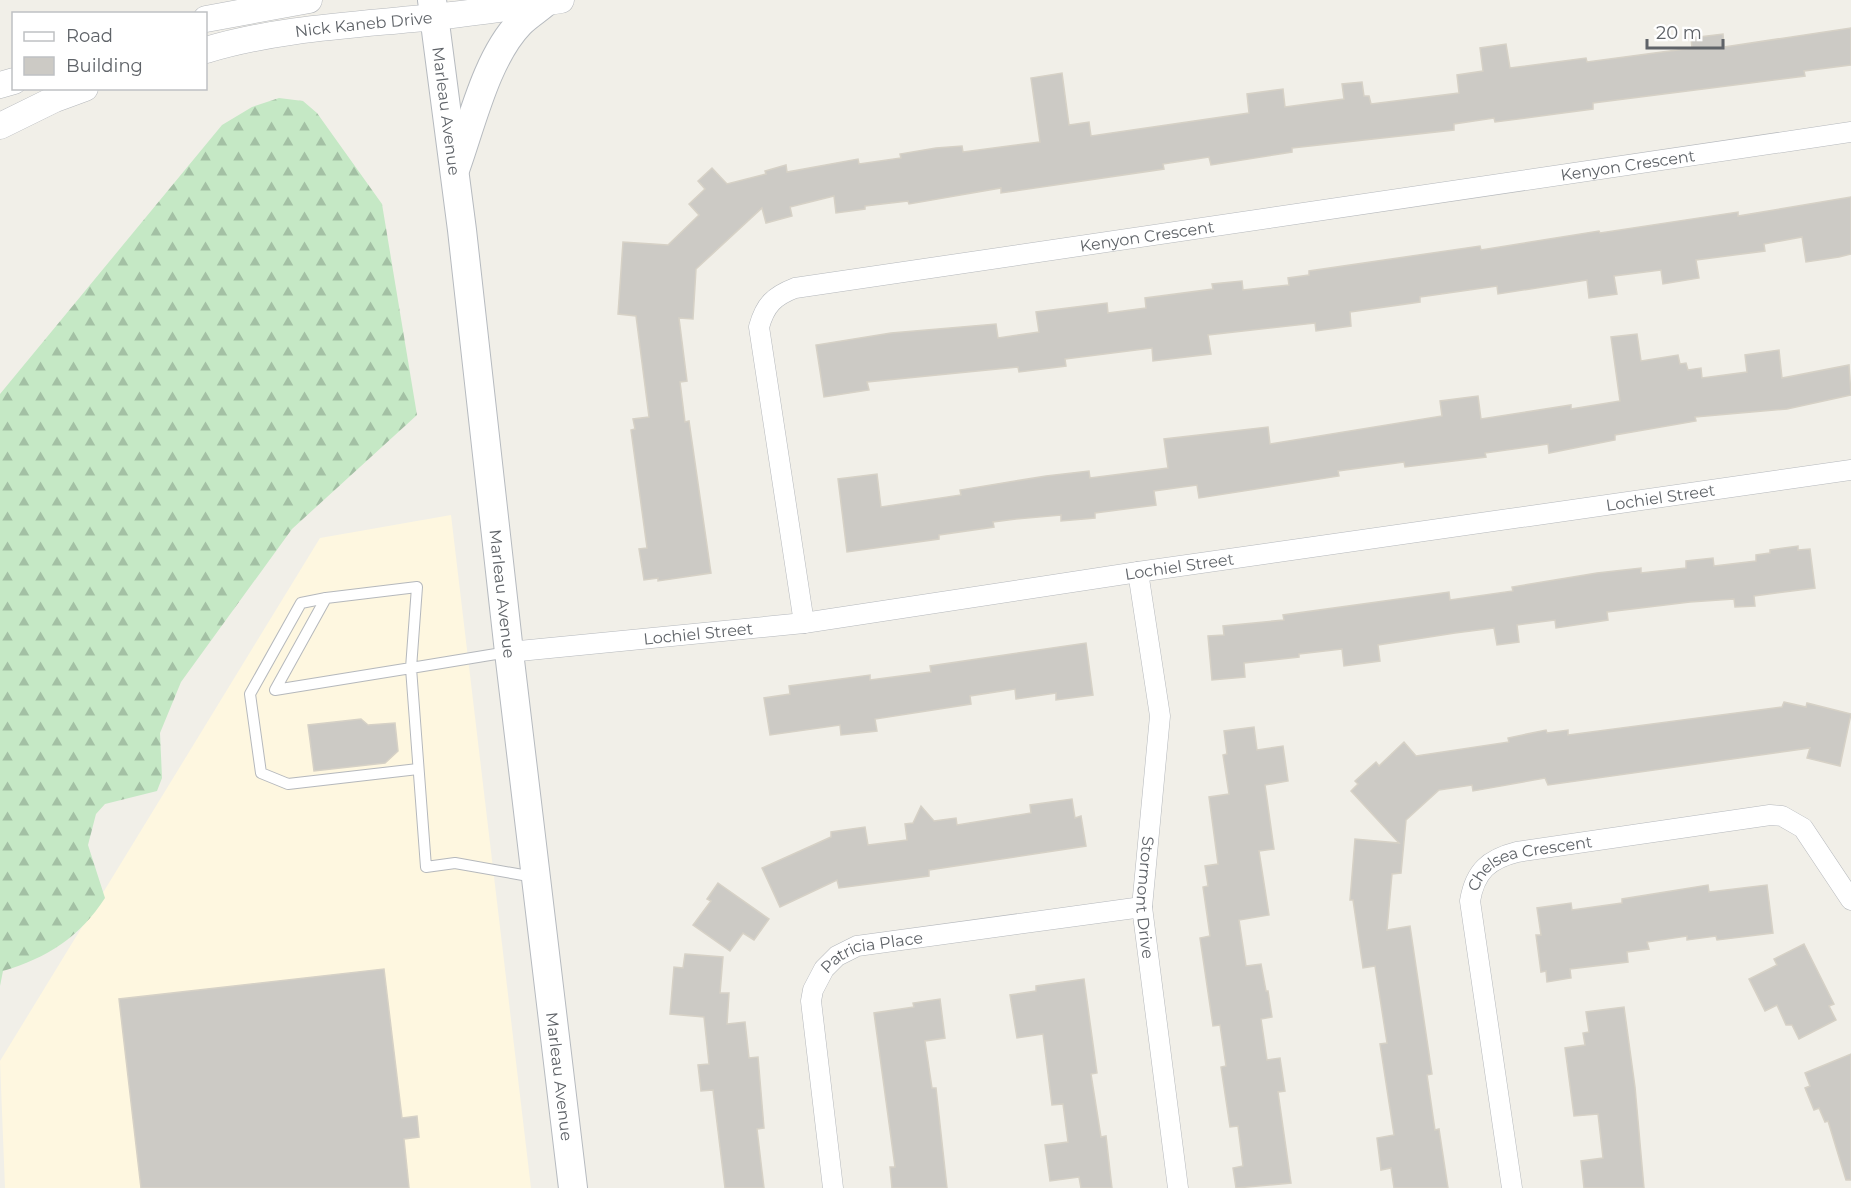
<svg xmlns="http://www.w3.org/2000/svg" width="1851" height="1188" viewBox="0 0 1851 1188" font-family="Montserrat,sans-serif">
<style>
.commercial{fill:#fef7e0}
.forest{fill:url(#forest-firs)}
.building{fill:#cccac5;stroke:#d6d1c6;stroke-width:1.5}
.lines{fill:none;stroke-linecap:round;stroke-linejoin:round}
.service-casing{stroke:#b5b8bc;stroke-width:12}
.minor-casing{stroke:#b5b8bc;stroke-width:21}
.tertiary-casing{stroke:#b5b8bc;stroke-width:27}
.secondary-casing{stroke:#b6babf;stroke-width:30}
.service{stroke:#fff;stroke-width:10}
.minor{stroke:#fff;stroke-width:20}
.tertiary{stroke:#fff;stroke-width:26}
.secondary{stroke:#fff;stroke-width:28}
.labels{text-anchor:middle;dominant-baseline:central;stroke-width:4.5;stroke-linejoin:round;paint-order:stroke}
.street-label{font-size:16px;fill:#5f6368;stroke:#fff}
</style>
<defs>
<pattern id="forest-firs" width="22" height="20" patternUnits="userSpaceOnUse" patternTransform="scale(1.5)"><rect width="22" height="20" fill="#c5e8c5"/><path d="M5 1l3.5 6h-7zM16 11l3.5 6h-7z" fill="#a3c0a4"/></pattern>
</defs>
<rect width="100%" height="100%" fill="#f1efe8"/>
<!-- commercial -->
<path class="commercial" d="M451,515L531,1188H5L0,1061L320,538Z"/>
<!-- forest -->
<path class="forest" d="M279,98L303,101L317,113L382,204L417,415L292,529L181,682L160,733L162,778L157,791L105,804L96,814L88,845L105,898C80,937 47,958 3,971L0,986V394L222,125L252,107Z"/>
<!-- building -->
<g class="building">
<path d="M1851,28V65L1804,71L1805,76L1593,103V109L1563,113L1495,122L1494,118L1454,124V130L1292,148V152L1211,165L1209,157L1163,164L1164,169L1001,193V188L909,204L908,201L865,206V209L836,213L834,196L790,207L792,216L766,223L762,208L696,269L693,319L679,318L687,381L680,382L685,422L689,421L711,573L658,581V578L644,580L639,549L647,548L631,430L635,429L633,419L649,417L636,316L618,314L623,242L668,245L699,215L689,204L705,189L698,181L712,168L727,184L766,174L765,171L786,165L787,172L858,159L859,164L901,158L900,154L936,148L962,146L963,152L1040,142L1031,78L1062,73L1069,125L1089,122L1091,136L1249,113L1247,94L1283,89L1285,107L1344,99L1342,84L1362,82L1364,96H1369L1371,104L1459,93L1457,75L1483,71L1480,48L1506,44L1510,68L1586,58L1587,62L1692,48L1691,38L1723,34L1724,47Z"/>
<path d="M1851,197V254L1839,257L1806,262L1802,237L1764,244L1765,251L1696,260L1699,278L1663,284L1661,270L1614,276L1617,294L1589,298L1587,280L1498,294L1497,286L1420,297V302L1350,312L1351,326L1316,331L1315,323L1208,335L1211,354L1153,361L1152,348L1065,359L1066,366L1019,372L1018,367L867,382L869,390L824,397L816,345L891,333L996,324L998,338L1039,332L1036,312L1107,303L1108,313L1146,308L1145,298L1213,289L1212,284L1242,281L1243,290L1289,285L1288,278L1309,275V271L1480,246L1481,250L1599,231L1600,233L1738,212V216Z"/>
<path d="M1637,334L1641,361L1678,355L1680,364L1686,363L1688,370L1701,368L1702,378L1747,372L1745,355L1779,350L1782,378L1849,365L1851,395L1787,409L1695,417L1696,421L1615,435V440L1549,453L1548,444L1485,453L1486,457L1405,467L1404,462L1338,471L1339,476L1199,498L1197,485L1154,491L1156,505L1095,513V518L1061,521V515L1016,519L993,522L994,527L939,535V539L847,552L838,479L877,474L881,507L961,495L960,490L1046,476L1089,471L1090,478L1168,468L1164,439L1268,427L1270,444L1442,416L1440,401L1478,396L1481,419L1571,405V409L1620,401L1611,337Z"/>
<path d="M1798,546V550L1810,549L1815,588L1754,596L1755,606L1735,607L1734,599L1690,602L1607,612L1608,620L1556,628L1555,620L1517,625L1519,642L1497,645L1494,628L1455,633L1378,645L1380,661L1344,666L1342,649L1299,654V657L1244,663L1245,677L1212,680L1208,636L1224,635L1223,626L1284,620L1283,615L1449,592L1450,600L1513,591L1512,587L1597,573L1641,568V573L1686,568V561L1713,558L1714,566L1756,561V555L1770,553V550Z"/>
<path d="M1086,643L1093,695L1056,700V693L1016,699L1015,689L970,696L971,704L875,719L877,731L841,735L840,725L770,735L764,698L790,694L789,686L870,675V680L931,672L930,666Z"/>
<path d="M1784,702L1806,707L1807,703L1851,714L1840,766L1807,758L1810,748L1548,785L1545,778L1473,791L1472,785L1439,790L1406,820L1401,873L1392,874L1387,930L1410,926L1432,1074L1427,1075L1435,1130L1439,1129L1448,1188H1394L1391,1168L1381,1170L1377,1138L1394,1135L1380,1044L1387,1043L1375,966L1363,968L1353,900H1350L1355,839L1399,843L1351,791L1358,784L1355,781L1376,762L1379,766L1404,742L1416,756L1509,742L1508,738L1546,730L1547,733L1568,730V735L1782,707Z"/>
<path d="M361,719L368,725L395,723L398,751L385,763L314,771L308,725Z"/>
<path d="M1254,727L1257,750L1283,746L1288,781L1265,785L1274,849L1259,851L1269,915L1239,920L1246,966L1261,964L1266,991H1268L1272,1017L1261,1019L1267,1060L1280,1058L1285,1091L1278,1092L1291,1183L1236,1188L1233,1168L1243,1166L1238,1126L1230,1127L1221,1067L1226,1066L1220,1025L1213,1026L1200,938L1210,936L1203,887L1208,886L1205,866L1218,864L1209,797L1229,794L1223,755L1227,754L1224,731Z"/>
<path d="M1072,799L1075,818L1081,816L1086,846L929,870V876L839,888L837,880L780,907L762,868L831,837V832L865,827L868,845L907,840L905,824L913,823L921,806L934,821L956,818L957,825L1031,813L1030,805Z"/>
<path d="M718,883L769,919L754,940L743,933L730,951L693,925L711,901L707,899Z"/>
<path d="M1708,885L1709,892L1767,885L1773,933L1717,940L1716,936L1687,940V936L1647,942L1649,949L1627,952L1628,962L1570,969L1571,978L1547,982L1546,971L1541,972L1536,935H1541L1537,908L1571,903L1572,910L1622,903V899Z"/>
<path d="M1804,944L1834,1004L1829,1006L1836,1020L1799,1039L1792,1025H1786L1777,1005L1765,1011L1749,979L1777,965L1774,959Z"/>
<path d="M685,954L723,957L720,993H729L727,1024L745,1022L749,1058L758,1057L764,1128L757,1129L764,1188H725L713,1090L701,1091L698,1065L709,1064L704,1017L670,1014L674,967L683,968Z"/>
<path d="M384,969L402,1118L417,1116L419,1137L404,1139L409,1188H141L119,999Z"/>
<path d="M1084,979L1097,1073L1091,1074L1101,1137L1106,1136L1112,1188H1081L1079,1177L1050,1181L1045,1145L1068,1142L1063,1104L1052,1105L1043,1034L1017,1038L1010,995L1036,991V986Z"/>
<path d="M940,999L945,1038L925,1041L932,1088H936L947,1188H892L890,1167H895L874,1013L914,1007L913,1003Z"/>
<path d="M1624,1007L1635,1087L1644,1188H1584L1581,1161L1603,1158L1598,1114L1574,1116L1565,1048L1585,1045L1583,1033L1589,1032L1586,1012Z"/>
<path d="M1851,1054V1180H1846L1828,1121L1825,1122L1819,1108L1814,1110L1805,1088L1810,1086L1805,1073Z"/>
</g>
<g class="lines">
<!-- service casing -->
<g class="service-casing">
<g id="service">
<path d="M326,598L301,603L250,694L261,773L288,784L418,769"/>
<path d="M508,652L411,668L417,587L326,598L275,690L411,668L426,867L455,863L534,877"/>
</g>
</g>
<!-- minor casing -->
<g class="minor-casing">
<g id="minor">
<path id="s1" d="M1138,572L1160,716L1142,907L1178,1188"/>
<path id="s2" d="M804,623L759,327C765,305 774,296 795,288L1851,132"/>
<path id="s3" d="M509,652L804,623L1138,572L1851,470"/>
<path id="s4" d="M833,1188L811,1001L813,990L824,969L837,956L857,946L1142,907"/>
<path id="s5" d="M1512,1188L1470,901C1475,871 1489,859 1517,852L1770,815L1782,816L1803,828L1851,900"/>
</g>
</g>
<!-- tertiary casing -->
<g class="tertiary-casing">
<g id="tertiary">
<path d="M206,19L309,0"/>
<path id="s6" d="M206,50C279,28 357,25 433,17C476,13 518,6 561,0"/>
<path d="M0,85L14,81"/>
<path d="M0,126L55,99L85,88"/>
</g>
</g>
<!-- secondary casing -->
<g class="secondary-casing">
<g id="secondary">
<path id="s7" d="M432,0L462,230L509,652L573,1188"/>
<path d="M456,167C472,122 487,57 520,23C528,15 538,9 546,2"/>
</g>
</g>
<!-- service -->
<use href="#service" class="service"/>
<!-- minor -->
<use href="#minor" class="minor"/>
<!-- tertiary -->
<use href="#tertiary" class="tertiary"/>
<!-- secondary -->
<use href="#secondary" class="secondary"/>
</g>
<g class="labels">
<!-- street labels -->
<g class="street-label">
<text stroke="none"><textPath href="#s6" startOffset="160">Nick Kaneb Drive</textPath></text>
<text stroke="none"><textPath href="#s7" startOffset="112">Marleau Avenue</textPath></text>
<text stroke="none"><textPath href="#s2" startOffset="1197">Kenyon Crescent</textPath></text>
<text stroke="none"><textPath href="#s2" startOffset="711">Kenyon Crescent</textPath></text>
<text stroke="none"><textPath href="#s3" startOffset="1162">Lochiel Street</textPath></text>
<text stroke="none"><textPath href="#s3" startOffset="676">Lochiel Street</textPath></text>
<text stroke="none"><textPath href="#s7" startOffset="598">Marleau Avenue</textPath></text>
<text stroke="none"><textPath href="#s3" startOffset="190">Lochiel Street</textPath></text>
<text stroke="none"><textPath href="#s5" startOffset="370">Chelsea Crescent</textPath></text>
<text stroke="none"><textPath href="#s1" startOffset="328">Stormont Drive</textPath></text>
<text stroke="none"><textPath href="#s4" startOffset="276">Patricia Place</textPath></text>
<text stroke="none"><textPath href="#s7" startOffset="1084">Marleau Avenue</textPath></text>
</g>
</g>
<!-- legend -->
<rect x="12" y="12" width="195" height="78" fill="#ffffff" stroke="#bfc1c3" stroke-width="1.5"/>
<rect x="24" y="32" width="30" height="9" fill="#ffffff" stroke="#bfc1c3" stroke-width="1.5"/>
<text x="66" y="42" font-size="18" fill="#5f6368">Road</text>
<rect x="24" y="57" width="30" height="18" fill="#cccac5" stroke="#bfc1c3" stroke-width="1.5"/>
<text x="66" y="72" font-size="18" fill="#5f6368">Building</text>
<!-- scale -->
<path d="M1647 39v9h76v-9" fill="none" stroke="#5f6368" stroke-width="3"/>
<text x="1656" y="39" font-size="18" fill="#5f6368" stroke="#ffffff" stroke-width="4.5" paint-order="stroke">20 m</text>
</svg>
